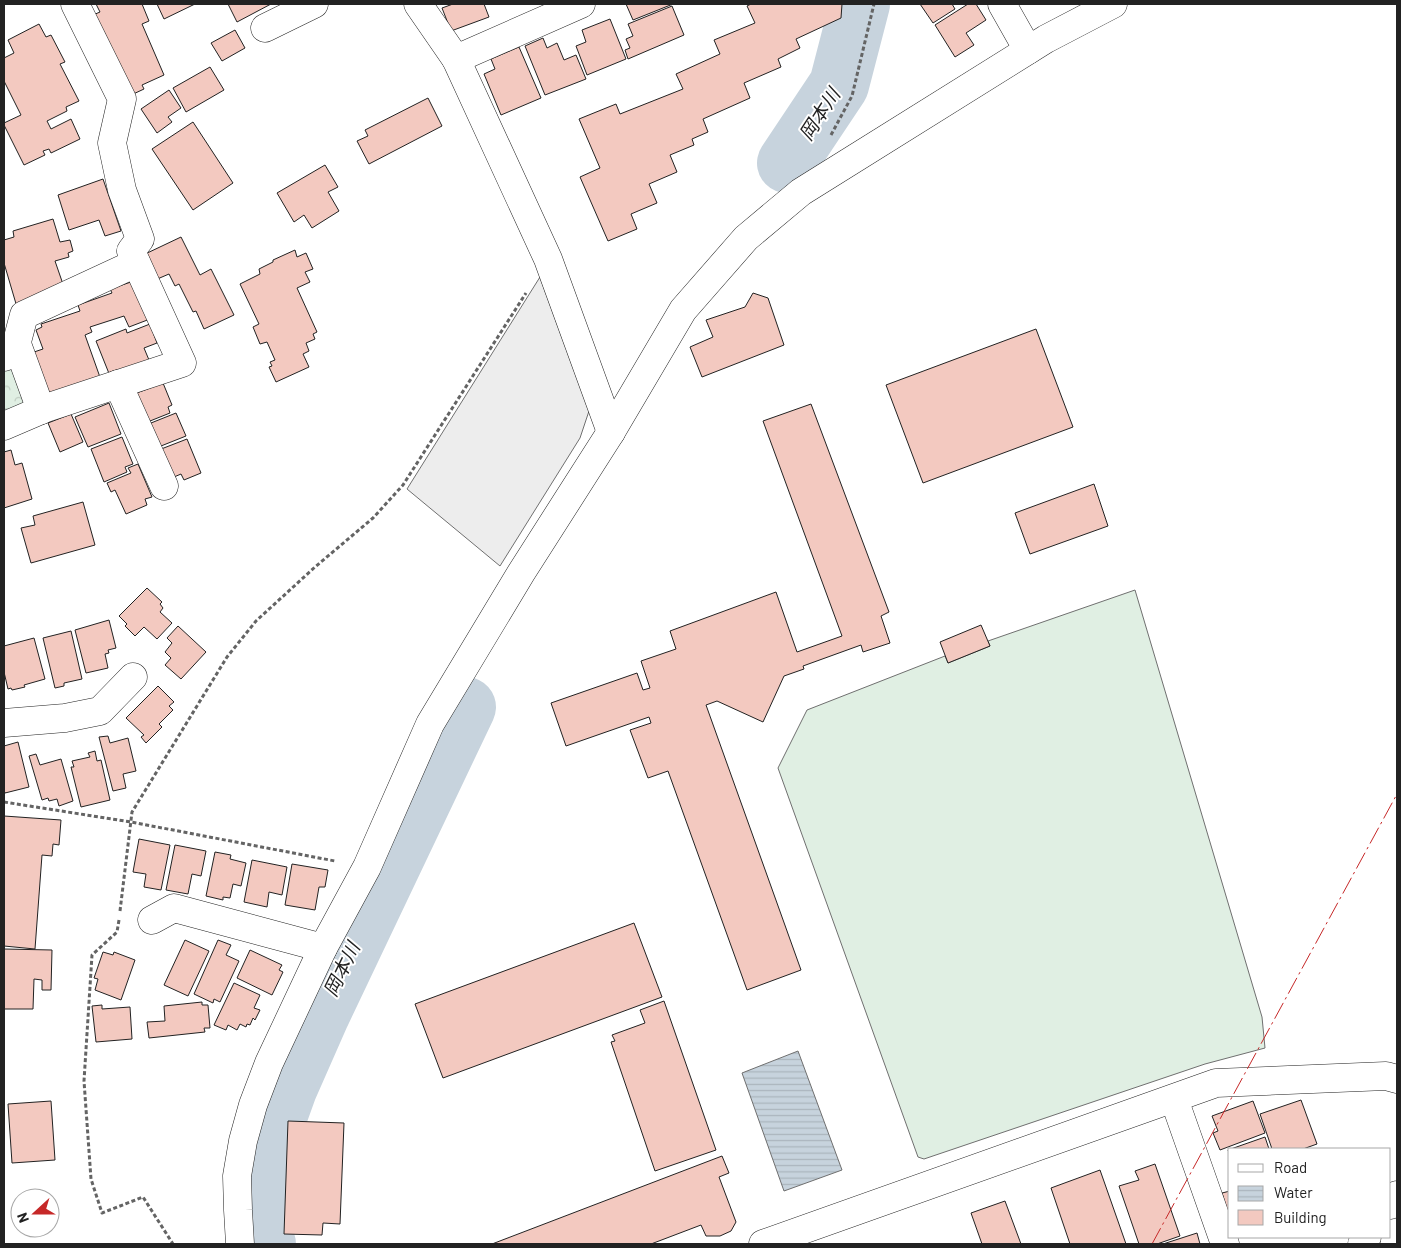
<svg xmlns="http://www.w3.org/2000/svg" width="1401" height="1248" viewBox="0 0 1401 1248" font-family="Barlow,'Noto Sans JP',sans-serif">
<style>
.park{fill:url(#park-crowns);stroke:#6f6f6f}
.pitch{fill:#e0efe3;stroke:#6f6f6f}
.parking{fill:#ededed;stroke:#6f6f6f}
.water{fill:url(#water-rules);stroke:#6f6f6f}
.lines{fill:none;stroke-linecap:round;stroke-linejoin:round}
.river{stroke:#c7d3dd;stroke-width:60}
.building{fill:#f3c9c0;stroke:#222}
.street-casing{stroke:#222;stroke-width:29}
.secondary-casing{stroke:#222;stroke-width:29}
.path{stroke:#646464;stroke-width:3;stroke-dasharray:4 2.5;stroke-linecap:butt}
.street{stroke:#fff;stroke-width:28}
.secondary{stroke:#fff;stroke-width:28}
.power{stroke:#c62828;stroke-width:1;stroke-dasharray:18 4 2.5 4;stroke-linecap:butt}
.labels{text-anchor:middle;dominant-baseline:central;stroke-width:4;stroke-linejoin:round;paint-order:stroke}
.water-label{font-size:19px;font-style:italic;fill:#222;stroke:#fff}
</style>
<defs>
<pattern id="park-crowns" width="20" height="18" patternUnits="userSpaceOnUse" patternTransform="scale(1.25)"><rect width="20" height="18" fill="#e0efe3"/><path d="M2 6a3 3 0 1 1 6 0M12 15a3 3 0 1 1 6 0" fill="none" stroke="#c0cdc2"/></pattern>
<pattern id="water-rules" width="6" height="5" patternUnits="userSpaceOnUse" patternTransform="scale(1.25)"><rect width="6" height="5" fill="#c7d3dd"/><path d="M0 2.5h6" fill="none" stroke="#abb5bd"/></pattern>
</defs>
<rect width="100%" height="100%" fill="#fff"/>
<!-- park -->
<path class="park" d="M21,365L36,406L4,420V368Z"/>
<!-- pitch -->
<path class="pitch" d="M1135,590L1262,1017L1265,1048L1205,1064L924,1159L918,1157L778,768L807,710L945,656L948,663L990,646L988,641Z"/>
<!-- parking -->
<path class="parking" d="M540,277L589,411L580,438L500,566L407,489Z"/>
<!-- water -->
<path class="water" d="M798,1051L842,1170L784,1191L742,1073Z"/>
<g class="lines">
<!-- river -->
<g class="river">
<path d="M787,163L839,85L860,4"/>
<path d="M266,1244L264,1238L262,1190L269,1139L287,1089L320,1014L466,707"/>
</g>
</g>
<!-- building -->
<g class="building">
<path d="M96,4H142L149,21L142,24L164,75L142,85L144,89L129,96L93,15L100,12Z"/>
<path d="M157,4H195L164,19Z"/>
<path d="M228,4H271L237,22Z"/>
<path d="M453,4H484L489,17L451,31L442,8Z"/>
<path d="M626,4H673L633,20Z"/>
<path d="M751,4H842L841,18L796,39L800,48L778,59L781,67L744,83L750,98L703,119L708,132L692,139L694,145L670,155L677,172L649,184L657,203L631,214L637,229L608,241L580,177L600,168L579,119L616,104L620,114L683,89L676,74L720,54L714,40L755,23L747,6Z"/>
<path d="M920,4H952L955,9L933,23Z"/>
<path d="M968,4H976L986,20L966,33L974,45L955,57L935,25Z"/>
<path d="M672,6L684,35L628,59L625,50L630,48L626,39L633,36L628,24Z"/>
<path d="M610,19L626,59L587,75L576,46L586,42L582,30Z"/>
<path d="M39,24L46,37L51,35L65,62L60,64L79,101L66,107L67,111L47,121L51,129L71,119L80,139L51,153L49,149L43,151L45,155L24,165L4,125V123L21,115L4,81V58L14,53L8,40Z"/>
<path d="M235,30L245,48L222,61L211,43Z"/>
<path d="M543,38L547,48L557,43L564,60L576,55L586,79L545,95L525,46Z"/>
<path d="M519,47L541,98L501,115L484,74L495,69L491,59Z"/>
<path d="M210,67L224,90L186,112L173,88Z"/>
<path d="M169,90L181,108L168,117L172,122L157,133L141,109Z"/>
<path d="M428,98L442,126L369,164L357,141L368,136L365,130Z"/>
<path d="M193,122L233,183L193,210L152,149Z"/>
<path d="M325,165L338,187L328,192L339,211L312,228L304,215L294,222L277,193Z"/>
<path d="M103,179L121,231L105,236L99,220L69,230L58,195Z"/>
<path d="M53,219L60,242L70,240L73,251L68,253L69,257L55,261L65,290L19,314L4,263V240L14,237L13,231Z"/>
<path d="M181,237L200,275L211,269L234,315L204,329L196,311L193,312L179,284L175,286L169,274L155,280L143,255Z"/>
<path d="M295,250L297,257L306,253L313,269L305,272L310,282L297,288L317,332L313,334L315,339L306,343L309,351L303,354L309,367L276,382L269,367L272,366L270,362L275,360L267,342L260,344L253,327L259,324L240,284L260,274L259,269L273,262V260Z"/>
<path d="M137,280L150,319L129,327L124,316L90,327L92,332L85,335L101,380L47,399L31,353L43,349L36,330L42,327L41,324L80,311L78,305L112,293L110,289Z"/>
<path d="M753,293L768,298L784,345L702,377L690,347L713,337L706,320L745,307Z"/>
<path d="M150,324L157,343L144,348L149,360L110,376L96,341L126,329L127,333Z"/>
<path d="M1036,329L1073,427L923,483L886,385Z"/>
<path d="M163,383L172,405L168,407L170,413L145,423L134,394Z"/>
<path d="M109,403L121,434L88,447L75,417Z"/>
<path d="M811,404L889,612L881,616L890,643L863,652L861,645L803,666L804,669L784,676L763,722L717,701L706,705L801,970L747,990L668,771L648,778L630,730L651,723L649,717L566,746L551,703L637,673L643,690L650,688L641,661L676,649L670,631L776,592L797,652L842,636L763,421Z"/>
<path d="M176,413L186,436L156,448L146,425Z"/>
<path d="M71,414L83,442L60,452L48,423Z"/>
<path d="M122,437L133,464L125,467L127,472L104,482L91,449Z"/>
<path d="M187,439L201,473L184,480L181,474L167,480L156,451Z"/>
<path d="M11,450L15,465L22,463L32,499L4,508V452Z"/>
<path d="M138,464L152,497L145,499L147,505L126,514L115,490L111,492L107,483L131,473L128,468Z"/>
<path d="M1094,484L1108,526L1030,554L1015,513Z"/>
<path d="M83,502L95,545L31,563L21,528L35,525L33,516Z"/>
<path d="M147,588L162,602L160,604L163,608L160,612L172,623L157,639L144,627L135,636L125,626L127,624L119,616Z"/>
<path d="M109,620L116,648L108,650L109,653L105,654L108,668L86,673L75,630Z"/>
<path d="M981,625L990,646L948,663L940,642Z"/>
<path d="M178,626L206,652L181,679L165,665L171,658L165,652L172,643L167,638Z"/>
<path d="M71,631L82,679L64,683V686L55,688L43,638Z"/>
<path d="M34,638L45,679L24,685L25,687L12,690L11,688L8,689L4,672V646Z"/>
<path d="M158,686L174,702L169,706L173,710L159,724L162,727L146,743L141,737L144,735L126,718Z"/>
<path d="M108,736L110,743L128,738L136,771L123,774L126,788L113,791L99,737Z"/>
<path d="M18,742L29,787L5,793L4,790V746Z"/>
<path d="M95,751L97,761L101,760L110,800L81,807L71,767H74L72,761L90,757L88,753Z"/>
<path d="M36,754L40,765L61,759L73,801L59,806L57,799L49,801L48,798L42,800L29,756Z"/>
<path d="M4,816L61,820L59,845L53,844L52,856L42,855L35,949L4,946Z"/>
<path d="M139,839L170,845L161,890L144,887L146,874L133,872Z"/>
<path d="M175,845L206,851L201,876L192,874L188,894L166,890Z"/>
<path d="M215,852L231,855L230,859L246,863L241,886L233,884L230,898L223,897V900L206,896Z"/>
<path d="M252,860L287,867L282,895L269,892L267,907L244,902Z"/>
<path d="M292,864L328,870L325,887H319L315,910L285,905Z"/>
<path d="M634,923L662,997L443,1078L415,1004Z"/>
<path d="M185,940L209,951L188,996L164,985Z"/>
<path d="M218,940L231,945L226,955L239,961L220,1002L214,999L213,1003L194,994Z"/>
<path d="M4,949L52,950L51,990H42V980L34,979L33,1009H4Z"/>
<path d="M250,950L282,965L279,970L283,972L272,995L237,978Z"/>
<path d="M103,952L113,955L114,952L135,960L121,1000L95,990L98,979L94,978Z"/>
<path d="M234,983L260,995L254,1008L260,1010L255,1020L253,1018L250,1025L247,1024L246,1027L240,1024L237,1030L228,1025L226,1030L214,1025Z"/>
<path d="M664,1001L716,1150L655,1171L611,1042L615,1041L612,1035L645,1023L640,1010Z"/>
<path d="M202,1002V1005H208L210,1028H204L205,1032L149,1038L147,1022L165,1021L164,1006Z"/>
<path d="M102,1005V1009L130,1007L132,1039L96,1042L92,1006Z"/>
<path d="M1301,1100L1317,1144L1303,1149H1272L1260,1114Z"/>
<path d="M51,1101L55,1160L12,1163L8,1104Z"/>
<path d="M1253,1101L1265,1133L1220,1150L1213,1133L1218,1131L1212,1116Z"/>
<path d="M288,1121L344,1123L340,1224L323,1223L322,1235L284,1234Z"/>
<path d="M1265,1137L1269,1149H1230V1156L1228,1150Z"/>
<path d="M722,1156L729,1173L719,1177L736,1222L731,1231L720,1236H706L701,1225L651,1244H492Z"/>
<path d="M1155,1164L1180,1236L1157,1244H1139L1119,1186L1139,1180L1135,1171Z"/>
<path d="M1100,1170L1126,1244H1070L1051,1188Z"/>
<path d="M1230,1191V1215L1229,1216L1222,1193Z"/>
<path d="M1005,1201L1021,1244H982L971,1213Z"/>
<path d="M1197,1233L1200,1244H1163Z"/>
</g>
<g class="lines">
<!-- street casing -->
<g class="street-casing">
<g id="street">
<path d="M418,4L456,59L548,259L611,432"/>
<path d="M1002,4L1028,50"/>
<path d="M265,28L314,4"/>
<path d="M456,59L581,4"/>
<path d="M17,344L41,410"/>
<path d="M4,357L14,353L24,315L136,263"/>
<path d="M118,384L164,486"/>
<path d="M4,426L46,408L182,363L131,251L140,239L122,190L112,143L122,99L75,4"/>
<path d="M4,723L65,718L100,711L133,677"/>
<path d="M152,920L174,908L323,948"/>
<path d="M1174,1099L1225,1244"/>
<path d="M1390,1205L1397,1195"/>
<path d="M763,1244L1216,1083L1386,1076L1397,1079"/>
<path d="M1362,1244L1367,1237"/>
</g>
</g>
<!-- secondary casing -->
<g class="secondary-casing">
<path id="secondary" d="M240,1244L238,1210L237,1176L243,1141L253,1105L269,1063L323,948L367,867L430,724L521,573L611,432L683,310L746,238L801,192L1046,39L1113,4"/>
</g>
<!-- path -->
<g class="path">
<path d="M831,135L852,96L874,4"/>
<path d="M4,802L131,822L335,861"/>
<path d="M120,911L132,812L227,657L256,621L315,567L373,518L403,485L526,293"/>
<path d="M119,920L117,932L92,955L84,1081L91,1179L102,1213L143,1197L173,1244"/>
</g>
<!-- street -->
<use href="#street" class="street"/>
<!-- secondary -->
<use href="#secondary" class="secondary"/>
<!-- power -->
<path class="power" d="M1152,1244L1397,794"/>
</g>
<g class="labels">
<!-- water labels -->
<g class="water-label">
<text transform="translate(819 114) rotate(-57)">岡本川</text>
<text transform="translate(341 969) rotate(-64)">岡本川</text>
</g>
</g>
<!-- border -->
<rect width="1401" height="1248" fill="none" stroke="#222222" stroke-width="10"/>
<!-- legend -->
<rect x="1228" y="1148" width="162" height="90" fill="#ffffff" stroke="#a7a7a7"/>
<rect x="1238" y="1164" width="25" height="8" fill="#ffffff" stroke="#a7a7a7"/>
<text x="1274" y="1173" font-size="15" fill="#222222">Road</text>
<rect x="1238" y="1186" width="25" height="15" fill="url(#water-rules)" stroke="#a7a7a7"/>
<text x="1274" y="1198" font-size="15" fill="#222222">Water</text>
<rect x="1238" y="1210" width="25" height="15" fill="#f3c9c0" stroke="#a7a7a7"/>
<text x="1274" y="1223" font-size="15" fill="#222222">Building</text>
<!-- north arrow -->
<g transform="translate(35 1213) rotate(249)"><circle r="24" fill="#ffffff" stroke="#a7a7a7"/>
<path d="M0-4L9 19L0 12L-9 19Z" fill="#c62828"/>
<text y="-8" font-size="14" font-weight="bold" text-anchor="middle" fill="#222222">N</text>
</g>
</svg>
